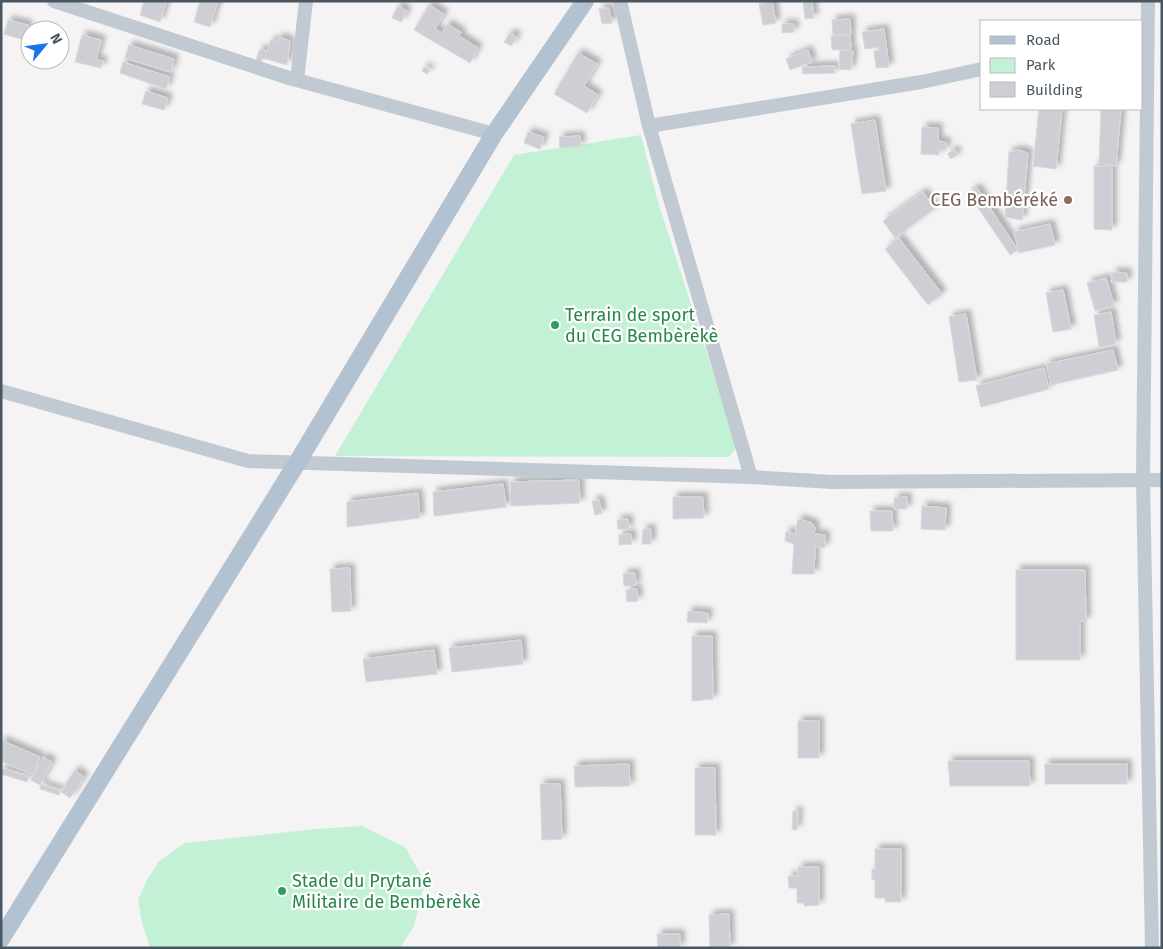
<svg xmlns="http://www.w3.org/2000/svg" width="1163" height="949" viewBox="0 0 1163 949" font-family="'Fira Sans',sans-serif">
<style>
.green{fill:#c3f1d5}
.building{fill:#cdcfd5;stroke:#d7d9de;filter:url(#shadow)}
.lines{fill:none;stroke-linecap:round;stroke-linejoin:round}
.minor{stroke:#c1cad2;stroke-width:14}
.major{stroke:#b3c2d1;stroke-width:18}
.education-dot{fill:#8d6e63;stroke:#fff;stroke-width:2}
.leisure-dot{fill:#2e9e5b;stroke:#fff;stroke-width:2}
.labels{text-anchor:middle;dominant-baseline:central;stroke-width:4.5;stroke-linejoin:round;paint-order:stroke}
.education-label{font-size:18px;fill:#785e54;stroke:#fff;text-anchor:end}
.leisure-label{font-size:18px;fill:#27864d;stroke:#fff;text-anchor:start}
</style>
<defs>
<filter id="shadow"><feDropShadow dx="4.5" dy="-4.5" stdDeviation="2.5" flood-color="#0004"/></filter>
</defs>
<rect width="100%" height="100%" fill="#f5f3f3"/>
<!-- green -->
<g class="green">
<path d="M641,135L658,202L737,447L729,457L335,456L514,155Z"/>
<path d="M362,826L405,847L425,882L414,926L400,948H150L142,923L138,900L147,880L159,861L185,843L316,829Z"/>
</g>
<!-- building -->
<g class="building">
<path d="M144,1L166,2L160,22L140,15Z"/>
<path d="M200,1H218L210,27L194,22Z"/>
<path d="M772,1L776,23L763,25L759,4Z"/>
<path d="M803,1H812L814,18L805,19Z"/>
<path d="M429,5L444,14L435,29L442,33L447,24L461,32L459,36L478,48L470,63L414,30Z"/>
<path d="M398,6L407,11L401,22L392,18Z"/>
<path d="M609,8L612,23L602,24L599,9Z"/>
<path d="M850,19L851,34L833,35L832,20Z"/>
<path d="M8,20L28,25L24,40L4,34Z"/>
<path d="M782,24H794V32L782,33Z"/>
<path d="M884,29L889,67L876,68L874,51L880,50V47L865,49L862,32Z"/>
<path d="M510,33L517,37L511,46L504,42Z"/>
<path d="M82,35L101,40L96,60L103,61L101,68L75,62Z"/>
<path d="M850,35L851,49L832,50L831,36Z"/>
<path d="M279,37L290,41L287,65L263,58L261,62L256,60L260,49L267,51L271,40L277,42Z"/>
<path d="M129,45L174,59L171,72L125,58Z"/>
<path d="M808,50L812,62L790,70L786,59Z"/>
<path d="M840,50L853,51L851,70L839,69Z"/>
<path d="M578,53L597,64L584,86L598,95L587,113L554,94Z"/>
<path d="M123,62L170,77L166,89L120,73Z"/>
<path d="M835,66V73L803,74L802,67Z"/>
<path d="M424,67L430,70L427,74L422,71Z"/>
<path d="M146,91L168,98L164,110L142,104Z"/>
<path d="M1039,109H1062L1056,169L1033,166Z"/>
<path d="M1101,109H1121L1116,166L1099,163Z"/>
<path d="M875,120L886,191L862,194L851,124Z"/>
<path d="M922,127L938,128V141L946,142V150H939V155L921,154Z"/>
<path d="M528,132L544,137L540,149L524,143Z"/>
<path d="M580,136L581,146L560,148L559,137Z"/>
<path d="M955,150L957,156L950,159L948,153Z"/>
<path d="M1019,150L1028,153L1022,220L1005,217L1009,152Z"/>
<path d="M1094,166H1112V230L1094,229Z"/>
<path d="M977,188L1018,250L1010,255L968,193Z"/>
<path d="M923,192L935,208L895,238L883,221Z"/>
<path d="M1050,224L1055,245L1019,253L1014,232Z"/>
<path d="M899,238L942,294L928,305L885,249Z"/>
<path d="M1113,272L1127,273V282H1111Z"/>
<path d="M1106,278L1114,305L1095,311L1087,283Z"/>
<path d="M1063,290L1071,329L1053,332L1046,293Z"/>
<path d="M1111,312L1116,344L1099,347L1094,315Z"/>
<path d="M966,314L977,380L959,382L949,317Z"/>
<path d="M1113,350L1118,370L1051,385L1046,364Z"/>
<path d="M1044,368L1049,389L981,407L976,386Z"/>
<path d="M579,480L580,503L511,506L510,482Z"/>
<path d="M503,484L506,507L434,516L433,492Z"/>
<path d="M418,493L420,518L347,527V502Z"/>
<path d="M673,497H703L704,518L673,519Z"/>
<path d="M907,497V509H894V498Z"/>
<path d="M599,500L602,513L595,515L592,501Z"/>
<path d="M922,506L946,508L945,530L921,529Z"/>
<path d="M870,511H892L893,531H871Z"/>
<path d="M628,519L629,529H618L617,520Z"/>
<path d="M798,519L812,523L815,528L814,534L825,535V548L815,547L814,574H792L794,544L785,541L786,531L795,534Z"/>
<path d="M643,529H651V544H642Z"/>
<path d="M631,534L632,544L619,545V535Z"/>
<path d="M350,568L351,611L332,612L330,569Z"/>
<path d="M1016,570H1085L1086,621H1080V660H1016Z"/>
<path d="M635,573L636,585L624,586L623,574Z"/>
<path d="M637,589L638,601L627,602L626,590Z"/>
<path d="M688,611L708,613L707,623L687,622Z"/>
<path d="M692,636H712L713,699L692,701Z"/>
<path d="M521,640L523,664L452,672L449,648Z"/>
<path d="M434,650L437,674L366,682L363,659Z"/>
<rect x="798" y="721" width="21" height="37"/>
<path d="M1,740L40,757L33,775L1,761Z"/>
<path d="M43,757L52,762L40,785L31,780Z"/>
<path d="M948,761H1029L1030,786H950Z"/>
<path d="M629,764L630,786L575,787L574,766Z"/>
<rect x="1045" y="764" width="82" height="20"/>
<path d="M1,768L29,776L27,782L1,774Z"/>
<path d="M695,768H715L716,835H695Z"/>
<path d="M75,770L84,777L70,798L61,792Z"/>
<path d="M41,784L60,791L59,795L40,789Z"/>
<path d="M540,784H560L562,839L542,840Z"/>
<path d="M793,811H798L797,830L792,829Z"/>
<path d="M875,849H901V902H885V898H875V880H872V869H875Z"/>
<path d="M798,867H819V905L804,906V903H797V888H789L788,876H798Z"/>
<path d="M729,914L730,948H710L709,915Z"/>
<path d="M657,934H680V948H658Z"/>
</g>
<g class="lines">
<!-- minor -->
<g class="minor">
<path d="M54,1L289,78L494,134"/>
<path d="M620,1L649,126L751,477"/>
<path d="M1148,1L1143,480L1152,948"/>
<path d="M297,80L306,1"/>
<path d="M649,126L921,82L982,69"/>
<path d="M1,391L248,461L751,477L832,482L1162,480"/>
</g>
<!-- major -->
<path class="major" d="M1,939L297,463L494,134L585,1"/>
</g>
<!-- markers -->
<circle class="education-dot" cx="1068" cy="200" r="5"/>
<g class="leisure-dot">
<circle cx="555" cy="325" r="5"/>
<circle cx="282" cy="891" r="5"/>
</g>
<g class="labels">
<!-- education labels -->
<g class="education-label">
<text x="1058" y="200">CEG Bembéréké</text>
</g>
<!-- leisure labels -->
<g class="leisure-label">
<text x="565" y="315">Terrain de sport<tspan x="565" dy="21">du CEG Bembèrèkè</tspan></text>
<text x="292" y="881">Stade du Prytané<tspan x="292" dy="21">Militaire de Bembèrèkè</tspan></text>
</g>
</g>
<!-- border -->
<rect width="1163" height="949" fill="none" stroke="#4a5661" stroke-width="5"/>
<!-- legend -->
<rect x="980" y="20" width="162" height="90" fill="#ffffff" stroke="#b7bbc0"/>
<rect x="990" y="36" width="25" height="8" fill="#b3c2d1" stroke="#b7bbc0"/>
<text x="1026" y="45" font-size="15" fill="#4a5661">Road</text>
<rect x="990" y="58" width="25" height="15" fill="#c3f1d5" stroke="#b7bbc0"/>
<text x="1026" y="70" font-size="15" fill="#4a5661">Park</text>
<rect x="990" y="82" width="25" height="15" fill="#cdcfd5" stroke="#b7bbc0"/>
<text x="1026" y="95" font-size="15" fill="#4a5661">Building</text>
<!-- north arrow -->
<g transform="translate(45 45) rotate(61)"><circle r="24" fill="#ffffff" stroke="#b7bbc0"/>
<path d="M0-4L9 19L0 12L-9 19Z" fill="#1a73e8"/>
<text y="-8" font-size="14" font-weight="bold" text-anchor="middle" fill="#4a5661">N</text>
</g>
</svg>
